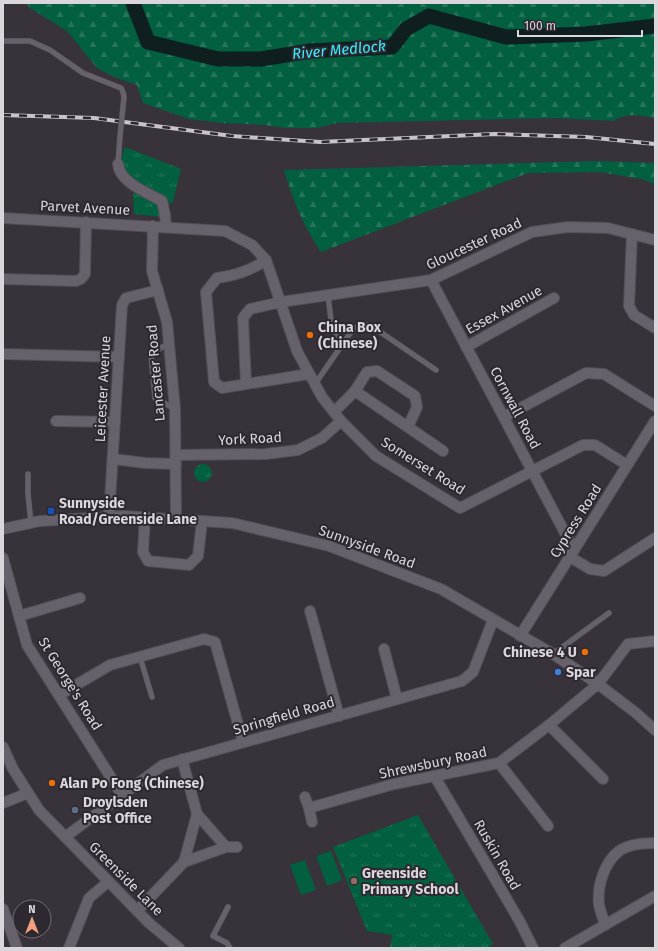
<svg xmlns="http://www.w3.org/2000/svg" width="658" height="951" viewBox="0 0 658 951" font-family="'Fira Sans',sans-serif">
<style>
.grass{fill:url(#grass-tufts)}
.forest{fill:url(#forest-firs)}
.garden{fill:#025f40}
.lines{fill:none;stroke-linecap:round;stroke-linejoin:round}
.river{stroke:#0f1f20;stroke-width:15}
.service-casing{stroke:#534f56;stroke-width:6}
.minor-casing{stroke:#534f56;stroke-width:12}
.service{stroke:#67616b;stroke-width:5}
.minor{stroke:#67616b;stroke-width:10}
.rail-casing{stroke:#c9c4cb;stroke-width:4}
.rail{stroke:#2e2831;stroke-width:2.5;stroke-dasharray:8;stroke-linecap:butt}
.service-bridge-casing{stroke:#534f56;stroke-width:6;stroke-linecap:butt}
.service-bridge{stroke:#67616b;stroke-width:5}
.food-dot{fill:#e8710a;stroke:#2e2831;stroke-width:1.5}
.transit-dot{fill:#1a4fb4;stroke:#2e2831;stroke-width:1.5}
.shop-dot{fill:#3f7fe0;stroke:#2e2831;stroke-width:1.5}
.service-dot{fill:#5c6f8a;stroke:#2e2831;stroke-width:1.5}
.education-dot{fill:#8d6e63;stroke:#2e2831;stroke-width:1.5}
.labels{text-anchor:middle;dominant-baseline:central;stroke-width:4;stroke-linejoin:round;paint-order:stroke}
.street-label{font-size:14px;fill:#dad6dc;stroke:#2e2831}
.poi-label{font-size:14px;font-weight:bold;fill:#dad6dc;stroke:#2e2831;text-anchor:start}
.water-label{font-size:15px;font-style:italic;fill:#37eefc;stroke:#2e2831}
</style>
<defs>
<pattern id="grass-tufts" width="24" height="20" patternUnits="userSpaceOnUse"><rect width="24" height="20" fill="#025f40"/><path d="M3 7l-1-3M5 7V3M7 7l1-3M15 17l-1-3M17 17v-4M19 17l1-3" fill="none" stroke="#26755b"/></pattern>
<pattern id="forest-firs" width="22" height="20" patternUnits="userSpaceOnUse"><rect width="22" height="20" fill="#025f40"/><path d="M5 1l3.5 6h-7zM16 11l3.5 6h-7z" fill="#26755b"/></pattern>
</defs>
<rect width="100%" height="100%" fill="#38323b"/>
<!-- grass -->
<g class="grass">
<path d="M124,148H128L181,169L173,202L170,204L145,185L127,176L121,162Z"/>
<path d="M133,187L158,203L163,217L134,214Z"/>
<circle cx="203" cy="473" r="9"/>
<path d="M418,815L493,944L487,948H390L392,935L367,931L333,847Z"/>
</g>
<!-- forest -->
<g class="forest">
<path d="M26,3H655V118C641,116 627,112 614,121L555,118L337,123L317,128H285L265,125L221,123L189,119L143,103L137,85L114,77L97,68L67,31L30,8Z"/>
<path d="M598,161L655,163V184L641,179L599,172L528,173L321,252C302,223 294,203 284,170Z"/>
</g>
<!-- garden -->
<g class="garden">
<path d="M331,851L342,880L327,886L316,856Z"/>
<path d="M305,860L316,890L301,895L290,865Z"/>
</g>
<g class="lines">
<!-- river -->
<path class="river" d="M133,3L148,42L218,59H261L310,51L392,47L406,29L429,16L506,37L586,34L655,26"/>
<!-- service casing -->
<g class="service-casing">
<g id="service">
<path d="M3,41H30L50,50L83,73L121,88L123,92L124,97"/>
<path d="M118,164L120,136"/>
<path d="M328,295L332,329L344,342"/>
<path d="M169,343L151,354L155,398L175,409"/>
<path d="M315,384L353,329L361,325H370L436,370"/>
<path d="M28,474V494L31,523"/>
<path d="M553,654L609,613"/>
<path d="M140,657L152,697"/>
<path d="M228,907L213,936L227,943L230,948"/>
</g>
</g>
<!-- minor casing -->
<g class="minor-casing">
<g id="minor">
<path d="M118,164C119,182 148,193 162,201L165,215L166,227"/>
<path d="M3,218L225,231L252,245L266,260L297,351L322,397L341,421L376,456L460,508L583,445H595L627,465"/>
<path d="M153,226L152,271L167,322L175,409L176,519"/>
<path d="M632,234L629,306L634,315L655,328"/>
<path d="M266,260C250,271 236,275 217,278L206,292L214,382L222,388L309,374"/>
<path d="M3,279L76,281L81,279L85,274L86,222"/>
<path d="M431,280L574,550"/>
<path d="M466,347L554,298"/>
<path d="M3,354L119,357"/>
<path d="M246,384L243,318L250,309L281,302L431,280L532,232L568,227L608,228L655,240"/>
<path d="M355,391L443,451"/>
<path d="M334,412L355,391L367,372L377,371L415,396L417,407L408,427"/>
<path d="M504,417L586,373L604,374L655,406"/>
<path d="M56,421L115,422"/>
<path d="M176,455L266,454L298,450L322,438L341,421"/>
<path d="M113,459L145,463L176,464"/>
<path d="M109,517L122,305L126,298L158,290"/>
<path d="M145,517L143,552L148,561L189,565L198,556L202,521"/>
<path d="M3,529L40,521L124,516L232,523L329,546L441,589L553,654L598,684L636,713L655,730"/>
<path d="M570,557L590,569L604,571L655,538"/>
<path d="M3,558L27,645L122,795"/>
<path d="M310,611L339,716"/>
<path d="M19,616L80,598"/>
<path d="M520,636L655,421"/>
<path d="M384,649L397,699"/>
<path d="M59,695L110,665L204,639L215,642L243,742"/>
<path d="M549,725L603,779"/>
<path d="M3,747L13,769L39,810L149,923L179,948"/>
<path d="M182,759L197,814L226,847"/>
<path d="M499,763L548,826"/>
<path d="M435,777L519,920L533,948"/>
<path d="M305,797L309,808L394,784L499,763L549,725L598,684L628,644L655,641"/>
<path d="M3,803L28,793"/>
<path d="M309,808L312,822"/>
<path d="M65,837L163,765L462,681L473,672L493,620"/>
<path d="M184,862L197,814"/>
<path d="M3,909L17,948"/>
<path d="M137,911L184,862L226,847H237"/>
<path d="M605,925C603,918 600,911 599,904C597,886 604,863 619,851C629,844 644,843 655,843"/>
<path d="M69,948L89,898L108,882"/>
<path d="M565,948L655,896"/>
</g>
</g>
<!-- service -->
<use href="#service" class="service"/>
<!-- minor -->
<use href="#minor" class="minor"/>
<!-- rail casing -->
<g class="rail-casing">
<path id="rail" d="M3,115L94,118L232,136L320,142L495,134L586,137L655,144"/>
</g>
<!-- rail -->
<use href="#rail" class="rail"/>
<!-- service-bridge casing -->
<g class="service-bridge-casing">
<path id="service-bridge" d="M120,136L124,97"/>
</g>
<!-- service-bridge -->
<use href="#service-bridge" class="service-bridge"/>
</g>
<!-- markers -->
<g class="food-dot">
<circle cx="310" cy="335" r="4"/>
<circle cx="585" cy="652" r="4"/>
<circle cx="52" cy="783" r="4"/>
</g>
<rect class="transit-dot" x="47" y="507" width="8" height="8" rx="2"/>
<circle class="shop-dot" cx="558" cy="672" r="4"/>
<circle class="service-dot" cx="75" cy="810" r="4"/>
<circle class="education-dot" cx="354" cy="881" r="4"/>
<g class="labels">
<!-- street labels -->
<g class="street-label">
<text transform="translate(85 208) rotate(3)">Parvet Avenue</text>
<text transform="translate(474 244) rotate(-25)">Gloucester Road</text>
<text transform="translate(504 310) rotate(-29)">Essex Avenue</text>
<text transform="translate(156 373) rotate(-95)">Lancaster Road</text>
<text transform="translate(103 389) rotate(-87)">Leicester Avenue</text>
<text transform="translate(515 408) rotate(62)">Cornwall Road</text>
<text transform="translate(250 439) rotate(-3)">York Road</text>
<text transform="translate(423 466) rotate(32)">Somerset Road</text>
<text transform="translate(576 521) rotate(-58)">Cypress Road</text>
<text transform="translate(367 547) rotate(20)">Sunnyside Road</text>
<text transform="translate(70 684) rotate(58)">St George's Road</text>
<text transform="translate(284 716) rotate(-16)">Springfield Road</text>
<text transform="translate(433 763) rotate(-12)">Shrewsbury Road</text>
<text transform="translate(497 855) rotate(60)">Ruskin Road</text>
<text transform="translate(126 879) rotate(45)">Greenside Lane</text>
</g>
<!-- poi labels -->
<g class="poi-label">
<text x="318" y="327">China Box<tspan x="318" dy="16">(Chinese)</tspan></text>
<text x="59" y="503">Sunnyside<tspan x="59" dy="16">Road/Greenside Lane</tspan></text>
<text x="577" y="652" text-anchor="end">Chinese 4 U</text>
<text x="566" y="672">Spar</text>
<text x="60" y="783">Alan Po Fong (Chinese)</text>
<text x="83" y="802">Droylsden<tspan x="83" dy="16">Post Office</tspan></text>
<text x="362" y="873">Greenside<tspan x="362" dy="16">Primary School</tspan></text>
</g>
<!-- water labels -->
<g class="water-label">
<text transform="translate(339 50) rotate(-5)">River Medlock</text>
</g>
</g>
<!-- border -->
<rect width="658" height="951" fill="none" stroke="#dad6dc" stroke-width="8"/>
<!-- north arrow -->
<g transform="translate(32 919)"><circle r="19" fill="#2e2831" stroke="#736e75"/>
<path d="M0-3L7 15L0 10L-7 15Z" fill="#f1a17d"/>
<text y="-6" font-size="11" font-weight="bold" text-anchor="middle" fill="#dad6dc">N</text>
</g>
<!-- scale -->
<path d="M518 30v6h124v-6" fill="none" stroke="#dad6dc" stroke-width="2"/>
<text x="524" y="30" font-size="12" fill="#dad6dc" stroke="#2e2831" stroke-width="3" paint-order="stroke">100 m</text>
</svg>
